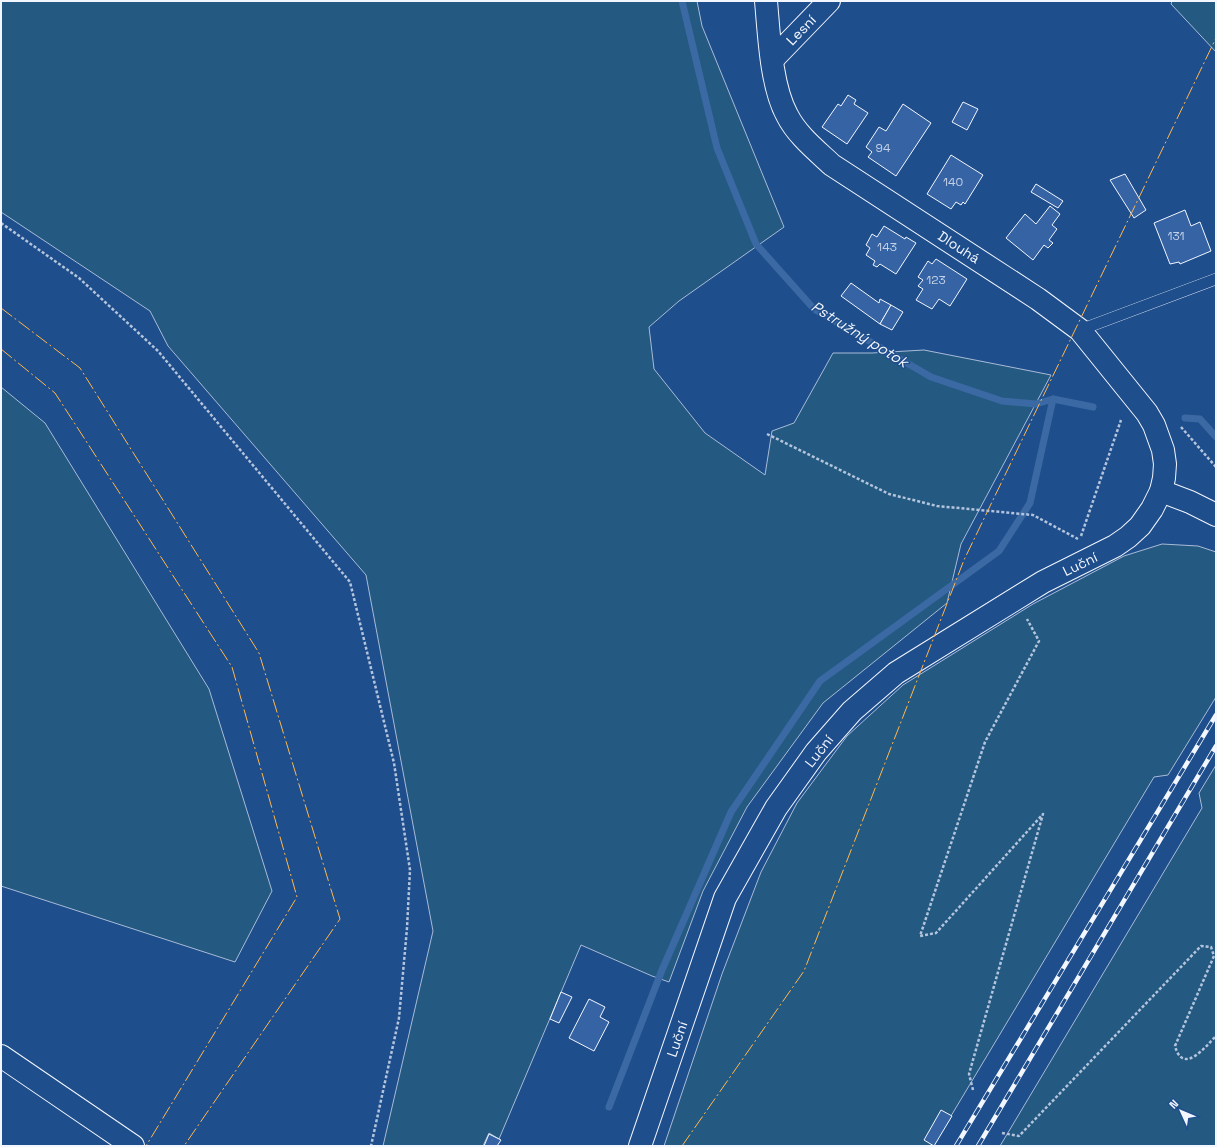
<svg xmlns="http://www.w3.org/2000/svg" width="1217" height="1147" viewBox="0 0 1217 1147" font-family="'Space Grotesk',sans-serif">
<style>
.green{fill:#245a82;stroke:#a8bbd7}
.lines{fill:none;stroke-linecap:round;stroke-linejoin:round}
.stream{stroke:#3b69a3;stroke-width:7}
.building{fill:#3563a3;stroke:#f2f6ff}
.lane-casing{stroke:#f2f6ff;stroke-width:12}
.street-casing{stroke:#f2f6ff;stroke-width:24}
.secondary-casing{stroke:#f2f6ff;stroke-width:24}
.path{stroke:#b3c4dc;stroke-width:2.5;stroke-dasharray:3 2;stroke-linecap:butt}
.lane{stroke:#1f4e8c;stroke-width:11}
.street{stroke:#1f4e8c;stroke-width:22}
.secondary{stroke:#1f4e8c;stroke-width:22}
.rail-casing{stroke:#f2f6ff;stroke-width:4.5}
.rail{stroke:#1f4e8c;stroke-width:3;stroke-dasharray:9;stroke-linecap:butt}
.power{stroke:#ffb74d;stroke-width:1;stroke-dasharray:14 3 2 3;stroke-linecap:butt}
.labels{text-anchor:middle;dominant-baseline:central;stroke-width:3;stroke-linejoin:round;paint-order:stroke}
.number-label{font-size:12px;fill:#c3d1e8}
.street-label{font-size:14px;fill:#f2f6ff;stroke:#1f4e8c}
.water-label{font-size:15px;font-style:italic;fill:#f2f6ff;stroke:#1f4e8c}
</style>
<rect width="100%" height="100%" fill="#1f4e8c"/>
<!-- green -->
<g class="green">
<path d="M1,1H697L702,26L784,227L679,301L649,327L654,369L705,433L765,475L772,431L794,423L833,353H872L924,350L1051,375L961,544L947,603L823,703L747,807L703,891L669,982L652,976L581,945L499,1139L489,1133L483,1146H383L433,931L366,575L168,346L150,311L1,212Z"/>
<path d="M1172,1H1216V52L1171,4Z"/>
<path d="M1,387L45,423L209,689L272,891L235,962L1,886Z"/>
<path d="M1162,544L1198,546L1216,552V697L1168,775L1154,777L933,1146H664L722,974L761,872L797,803L847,736L903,685L1033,604L1124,556Z"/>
<path d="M1216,765V1146H1000L1202,808L1199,793Z"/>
</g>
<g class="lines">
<!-- stream -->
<g class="stream">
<path d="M682,1L717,148L756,244L814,309L931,377L1002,401L1036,404L1053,399L1093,407"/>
<path d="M1185,418L1200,419L1216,437"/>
<path d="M609,1107L662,970L731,812L820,681L999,551L1030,503L1053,399"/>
</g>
</g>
<!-- building -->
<g class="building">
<path d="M848,95L856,100L854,104L868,113L847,144L822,127L838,104L841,106Z"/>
<path d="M963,102L978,109L967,130L952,122Z"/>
<path d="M903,104L931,123L896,176L868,157L872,152L866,147L879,127L886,131Z"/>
<path d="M951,155L983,175L965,204L963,202L961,205L956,202L951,209L927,194Z"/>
<path d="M1125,174L1146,210L1134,218L1110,180Z"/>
<path d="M1036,184L1063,201L1058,208L1031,192Z"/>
<path d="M1050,206L1060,214L1052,225L1057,229L1049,240L1053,243L1048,248L1044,245L1033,260L1006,238L1025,214L1036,224Z"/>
<path d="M1185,210L1191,226L1200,222L1211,251L1180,264L1179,262L1170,264L1154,223Z"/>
<path d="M884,226L905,239L906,237L916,243L896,274L880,264L877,267L873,265L875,261L866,255L870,248L866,245L872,234L877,237Z"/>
<path d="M936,259L967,279L950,306L939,299L932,309L916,300L923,289L918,286L923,280L918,277L928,261L932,264Z"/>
<path d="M851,283L879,303L880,299L891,305L880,324L841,296Z"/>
<path d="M891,305L903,312L892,330L880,324Z"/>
<path d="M561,992L572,997L559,1023L550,1019Z"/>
<path d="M589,999L605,1007L600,1017L609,1022L594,1051L569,1038Z"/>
<path d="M941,1110L952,1116L934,1146L924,1140Z"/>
<path d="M489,1134L501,1140L497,1146H484Z"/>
</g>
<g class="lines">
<!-- lane casing -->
<g class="lane-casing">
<path id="lane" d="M1080,330L1216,279"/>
</g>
<!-- street casing -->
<g class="street-casing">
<g id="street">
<path d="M772,60L829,1"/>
<path d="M1161,491L1190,502L1216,515"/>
<path d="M640,1146L725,898L776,808L816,752L852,711L896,673L1043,582L1115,546L1128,537L1140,526L1152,509L1161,491L1164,478L1165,464L1163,450L1154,425L1147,413L1080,330L1038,299L832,165C816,150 797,135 787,115C771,86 769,34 766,1"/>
</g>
</g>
<!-- secondary casing -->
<g class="secondary-casing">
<path id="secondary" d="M1,1056L133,1146"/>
</g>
<!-- path -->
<g class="path">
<path d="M1,223L79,278L158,351L350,582L394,763L410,870L407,928L399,1018L371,1146"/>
<path d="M1181,427L1216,467"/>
<path d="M767,434L889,494L937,506L1033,515L1078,539"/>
<path d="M1081,536L1121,420"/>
<path d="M973,1090L969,1074L1043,814L936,933L920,936L985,742L1039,641L1027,619"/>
<path d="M1002,1133L1019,1136L1201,946L1211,947L1214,956L1175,1046C1183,1076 1206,1046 1216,1036"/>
</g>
<!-- lane -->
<use href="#lane" class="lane"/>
<!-- street -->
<use href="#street" class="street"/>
<!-- secondary -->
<use href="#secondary" class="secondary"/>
<!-- rail casing -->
<g class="rail-casing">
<g id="rail">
<path d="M956,1146L1216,715"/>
<path d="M978,1146L1216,746"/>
</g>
</g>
<!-- rail -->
<use href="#rail" class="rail"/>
<!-- power -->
<g class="power">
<path d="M1,308L80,368L259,653L340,919L184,1146"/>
<path d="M1,349L55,393L232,667L297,897L146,1146"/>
<path d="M682,1146L804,971L964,560L1216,38"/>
</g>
</g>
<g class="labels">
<!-- number labels -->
<g class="number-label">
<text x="883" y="148">94</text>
<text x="953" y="182">140</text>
<text x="1176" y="236">131</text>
<text x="887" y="247">143</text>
<text x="936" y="280">123</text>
</g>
<!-- street labels -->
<g class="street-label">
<text transform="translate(801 30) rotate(-46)">Lesní</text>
<text transform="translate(959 247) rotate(33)">Dlouhá</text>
<text transform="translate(1080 564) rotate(-26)">Luční</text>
<text transform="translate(819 751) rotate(-52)">Luční</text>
<text transform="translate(677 1039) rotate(-71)">Luční</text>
</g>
<!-- water labels -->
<g class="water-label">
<text transform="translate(860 334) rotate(32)">Pstružný potok</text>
</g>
</g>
<!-- border -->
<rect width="1217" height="1147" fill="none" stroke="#f2f6ff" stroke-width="4"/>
<!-- north arrow -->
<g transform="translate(1181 1111) rotate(314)" stroke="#1f4e8c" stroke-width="3" paint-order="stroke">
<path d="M0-3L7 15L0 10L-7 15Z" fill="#f2f6ff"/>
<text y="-6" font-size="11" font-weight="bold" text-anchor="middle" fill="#f2f6ff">N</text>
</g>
</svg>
